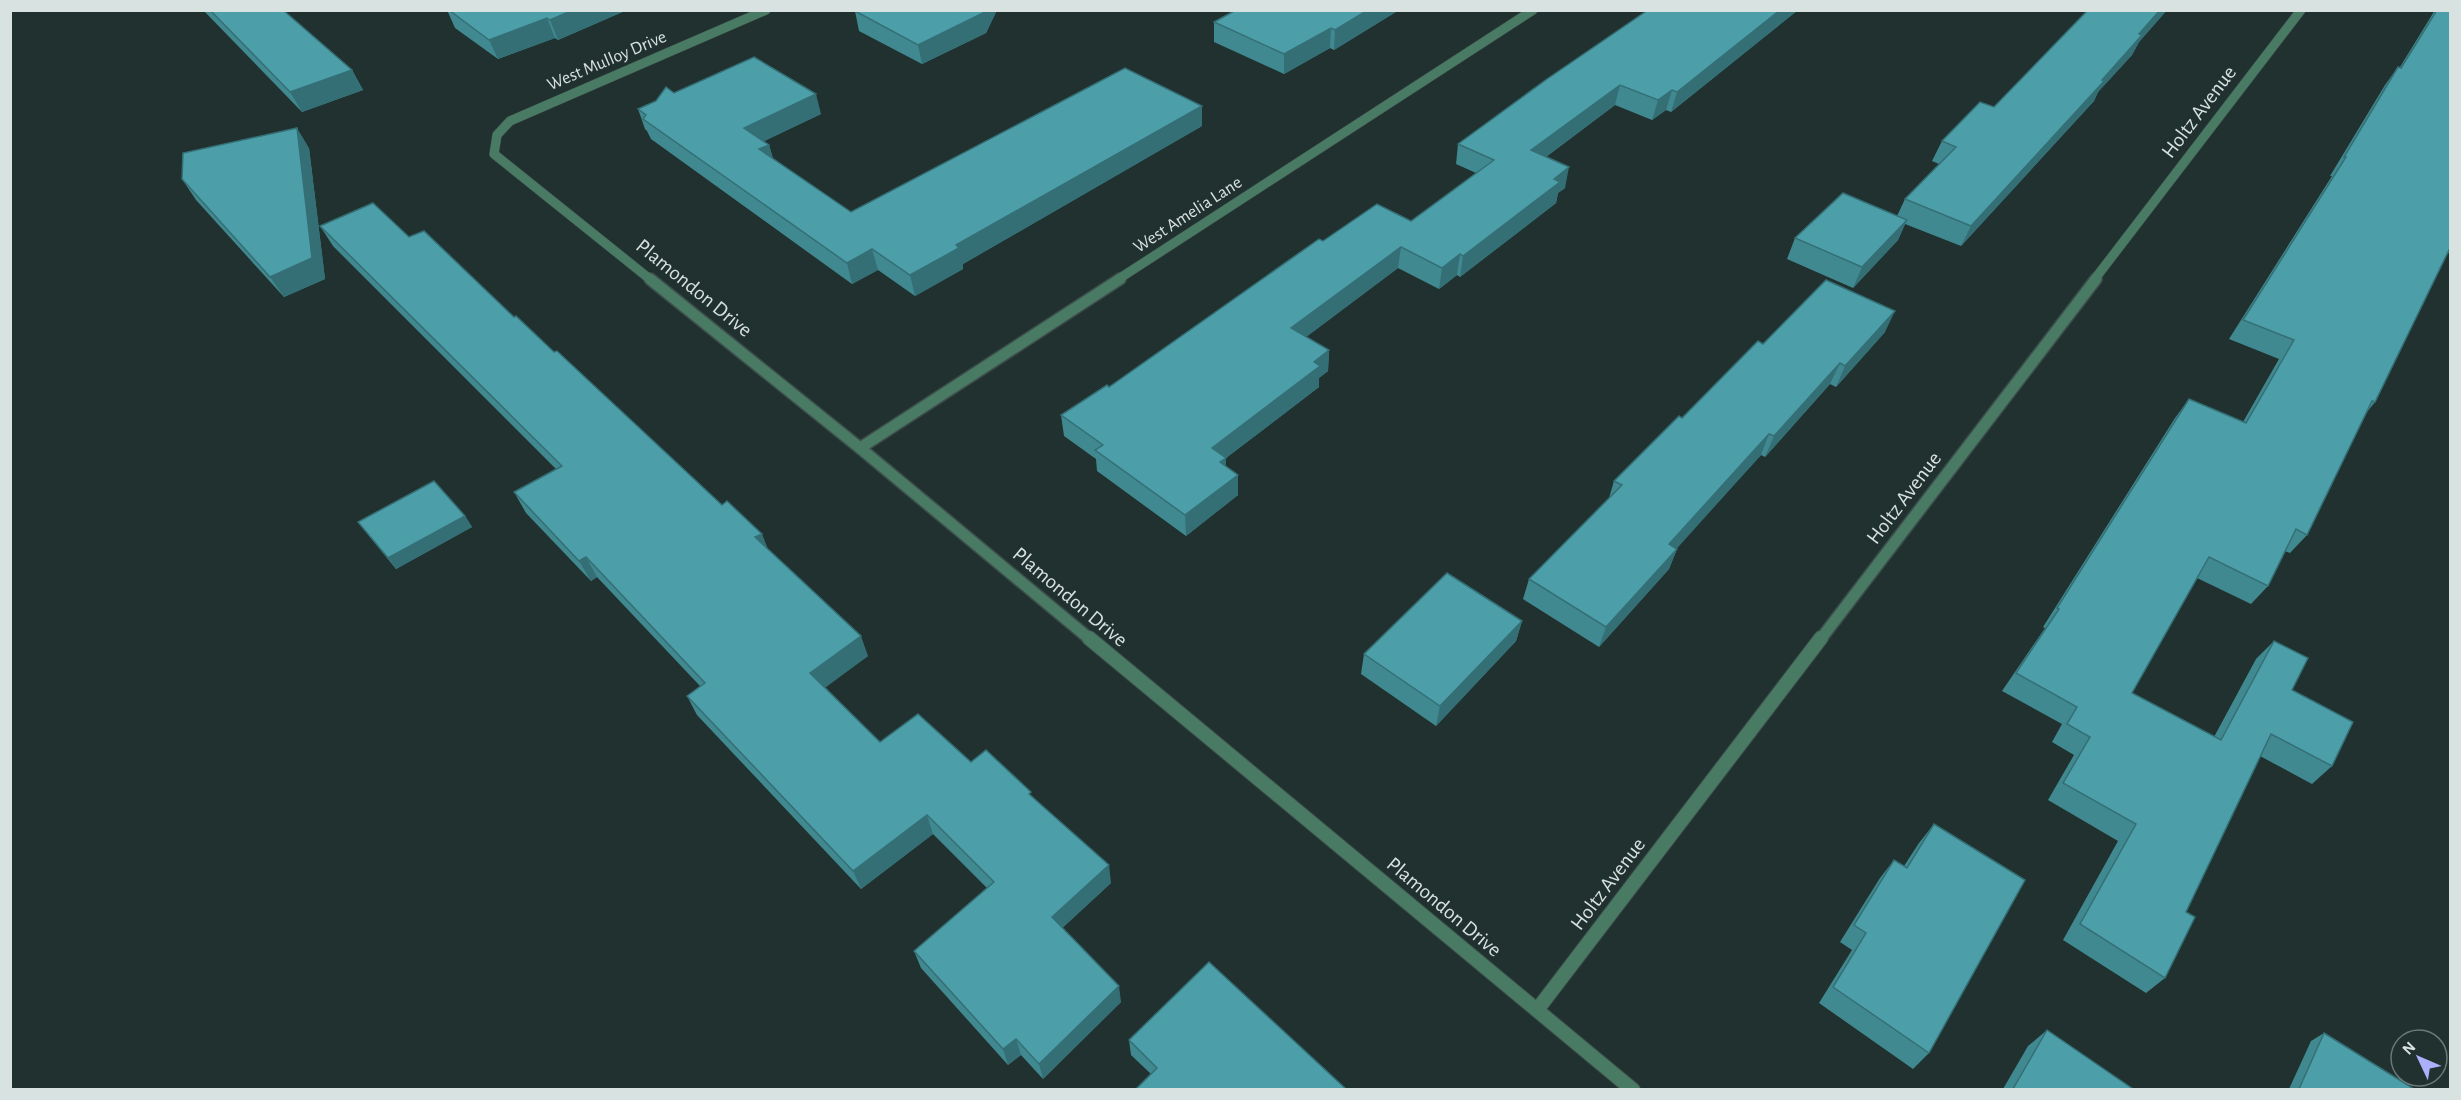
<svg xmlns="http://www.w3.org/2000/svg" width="2461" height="1100" viewBox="0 0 2461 1100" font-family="'Alegreya Sans',sans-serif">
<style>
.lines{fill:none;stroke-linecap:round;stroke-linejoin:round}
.minor-far2-casing{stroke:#3d4d4b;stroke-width:10}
.minor-far1-casing{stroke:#3d4d4b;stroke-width:14}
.minor-casing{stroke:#3d4d4b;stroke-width:16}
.minor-far2{stroke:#497a64;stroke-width:9}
.minor-far1{stroke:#497a64;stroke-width:11}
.minor{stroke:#497a64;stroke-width:14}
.wall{fill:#418990}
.shaded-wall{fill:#356f76}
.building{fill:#4c9fa8;stroke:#356f76;stroke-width:1.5}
.labels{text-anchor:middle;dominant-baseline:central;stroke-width:6;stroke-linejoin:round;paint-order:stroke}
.far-street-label{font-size:18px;fill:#d8e2e0;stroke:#20312f}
.street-label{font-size:21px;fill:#d8e2e0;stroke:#20312f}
</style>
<rect width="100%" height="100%" fill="#20312f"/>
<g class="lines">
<!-- minor-far2 casing -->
<g class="minor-far2-casing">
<g id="minor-far2">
<path d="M651,280L494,154L497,135L510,121L766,10"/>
<path d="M1117,280L1533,10"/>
<path d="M2094,280L2301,10"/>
</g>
</g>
<!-- minor-far1 casing -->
<g class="minor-far1-casing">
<g id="minor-far1">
<path d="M650,279L860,448L1091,640"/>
<path d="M860,448L1120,279"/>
<path d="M1820,640L2096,279"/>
</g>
</g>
<!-- minor casing -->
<g class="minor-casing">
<g id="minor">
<path d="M1089,638L1633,1090"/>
<path d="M1537,1010L1821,638"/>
</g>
</g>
<!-- minor-far2 -->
<use href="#minor-far2" class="minor-far2"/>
<!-- minor-far1 -->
<use href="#minor-far1" class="minor-far1"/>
<!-- minor -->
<use href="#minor" class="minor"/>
</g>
<!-- wall -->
<g class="wall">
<path d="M203,10H283L352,70L363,90L302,112Z"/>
<path d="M447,10H627L558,40L555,38L498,59L455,28Z"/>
<path d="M857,10H997L986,33L922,64L859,31L855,11Z"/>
<path d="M1399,10L1334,50L1330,48L1284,74L1214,42V22Z"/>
<path d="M1648,10H1798L1671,112L1666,110L1652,120L1615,105L1546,157L1565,188L1558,193L1556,203L1460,277L1457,275L1439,289L1398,268L1306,337L1329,350L1328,371L1319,378V387L1226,458V467L1238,495L1186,536L1097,471L1096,459L1064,436L1061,415L1109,387L1323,241L1411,221L1476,173L1456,164L1458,144Z"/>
<path d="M2086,10H2167L2139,42L2132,55L2098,92L2094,101L1961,246L1905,224L1898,240L1853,288L1787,259L1795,238L1897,216L1905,199L1939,164L1932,161L1942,141L1994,107L2085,14Z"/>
<path d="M2435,10H2451V250L2446,256L2375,402L2367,412L2307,535L2290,553L2285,551L2268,586L2251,604L2197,578L2132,693L2214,737L2256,659L2274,641L2292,690L2332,766L2312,784L2260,756L2186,912L2165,978L2146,993L2063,940L2118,841L2048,800L2074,755L2052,742L2062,724L2002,691L2045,628L2043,627L2175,418L2189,399L2243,422L2279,359L2229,339L2332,176H2330L2385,85L2398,67H2400Z"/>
<path d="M674,93L821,114L764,141L769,145L773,159L851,212L1202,126L963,264V269L915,296L878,270L852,284L651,139L647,131L645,129L638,109Z"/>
<path d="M309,148L325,279L284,297L196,200L182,179Z"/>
<path d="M320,226L409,237L514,317L554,352L768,549L868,656L825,687L880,742L971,762L1032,796L1111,883L1062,928L1121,1002L1043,1079L1021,1055L1008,1065L921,968L914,951L987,888L933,834L861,889L697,715L687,696L700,686L597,577L591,581L526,513L514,492L556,469L333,246Z"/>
<path d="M1885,332L1836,387L1830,384L1765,457L1761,455L1676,548L1677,549L1669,569L1599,647L1523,599L1529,579L1609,498L1614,481L1763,344Z"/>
<path d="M465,516L472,527L396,569L358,522Z"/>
<path d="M1522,621L1516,641L1436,726L1361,674L1364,654Z"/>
<path d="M1934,824L1929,1053L1913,1069L1819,1003L1852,950L1840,942L1880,878L1894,860L1904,866L1919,843Z"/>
<path d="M2047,1030L2133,1089H2003L2028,1046Z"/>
<path d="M2324,1033L2414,1089H2289L2311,1041Z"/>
<path d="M1129,1040L1346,1089L1151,1074L1131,1055Z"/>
</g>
<!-- shaded-wall -->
<g class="shaded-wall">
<path d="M573,10H627L558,40L550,20Z"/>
<path d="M984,10H997L986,33L922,64L918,45Z"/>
<path d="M1368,10H1399L1334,50L1335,30Z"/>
<path d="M1780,10H1798L1671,112L1677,92Z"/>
<path d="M2160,10H2167L2139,42L2132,55L2098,92L2094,101L1961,246L1971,226L2102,80L2139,34Z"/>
<path d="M547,18L555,38L498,59L489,40Z"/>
<path d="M1331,28L1330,48L1284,74V54Z"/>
<path d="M352,70L363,90L302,112L290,92Z"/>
<path d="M1620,85L1615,105L1527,171L1531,150Z"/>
<path d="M1672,90L1666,110L1652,120L1658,100Z"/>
<path d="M816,94L821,114L750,148L744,128Z"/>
<path d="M1202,106V126L963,264V269L915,296L910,275L956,245Z"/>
<path d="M297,128L309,148L325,279L284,297L270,277Z"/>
<path d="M769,145L775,165L759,149Z"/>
<path d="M1569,167L1565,188L1558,193L1556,203L1460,277L1463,256Z"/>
<path d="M1907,220L1898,240L1853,288L1862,267Z"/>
<path d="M1401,247L1398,268L1290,349L1291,328Z"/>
<path d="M872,249L878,270L852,284L847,263Z"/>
<path d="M1460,254L1457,275L1439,289L1442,268Z"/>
<path d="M1895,311L1885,332L1836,387L1845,366Z"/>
<path d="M1329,350L1328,371L1319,378V387L1226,458V478L1212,448Z"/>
<path d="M1840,363L1830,384L1765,457L1774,436Z"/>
<path d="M1769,434L1761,455L1662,565L1669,544Z"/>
<path d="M1238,475V495L1186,536L1185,515Z"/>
<path d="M465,516L472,527L396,569L388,558Z"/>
<path d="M762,534L770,554L755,537Z"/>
<path d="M1677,549L1669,569L1599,647L1606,627Z"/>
<path d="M586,557L597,577L591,581L579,561Z"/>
<path d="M1522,621L1516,641L1436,726L1440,706Z"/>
<path d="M861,636L868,656L818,693L810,673Z"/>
<path d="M927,815L933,834L861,889L853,871Z"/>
<path d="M1109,865L1111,883L1056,934L1052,917Z"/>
<path d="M1119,986L1121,1002L1043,1079L1039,1064Z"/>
<path d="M1016,1039L1021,1055L1008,1065L1003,1049Z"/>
</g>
<!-- building -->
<g class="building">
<path d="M210,10H283L352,70L290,92Z"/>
<path d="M449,10H573L550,20L547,18L489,40Z"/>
<path d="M857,10H984L983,13L918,45L855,11Z"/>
<path d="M1236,10H1368L1335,30L1331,28L1284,54L1214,22Z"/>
<path d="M1648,10H1780L1677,92L1672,90L1658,100L1620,85L1531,150L1569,167L1554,179L1560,182L1463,256L1460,254L1442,268L1401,247L1291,328L1329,350L1314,362L1320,366L1212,448L1226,458L1220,462L1238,475L1185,515L1095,450L1103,445L1061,415L1107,385L1109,387L1319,239L1323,241L1377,204L1411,221L1494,160L1458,144L1547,79Z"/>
<path d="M2088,10H2160L2139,34L2142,35L2102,80H2105L1971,226L1905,199L1956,147L1942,141L1980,102L1994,107Z"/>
<path d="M2437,10H2451V248H2450L2375,402L2372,401L2307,535L2296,529L2268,586L2209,557L2132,693L2221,740L2274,641L2308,658L2292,690L2353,722L2332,766L2271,734L2186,912L2195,917L2165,978L2080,924L2136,824L2063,783L2090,737L2067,724L2077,707L2016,673L2059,609L2057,608L2189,399L2246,423L2294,340L2243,320L2346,157H2344L2398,67L2401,68Z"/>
<path d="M754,57L816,94L744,128L769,145L759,149L851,212L1125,68L1202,106L956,245L959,248L910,275L872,249L847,263L643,119L646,115L638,109L656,101L666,87L674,93Z"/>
<path d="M297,128L312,258L270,277L182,179L183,153Z"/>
<path d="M1843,193L1907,220L1862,267L1795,238Z"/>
<path d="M373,203L409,237L424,231L514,317L516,316L554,352L557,351L722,505L727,501L762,534L755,537L861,636L810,673L880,742L918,714L971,762L986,750L1031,792L1029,794L1109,865L1052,917L1119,986L1039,1064L1016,1039L1003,1049L914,951L994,882L927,815L853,871L687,696L705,683L586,557L579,561L514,492L562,466L320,226Z"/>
<path d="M1826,280L1895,311L1845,366L1840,363L1774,436L1769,434L1669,544L1677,549L1606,627L1529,579L1622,485L1614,481L1679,416L1682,418L1758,341L1763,344Z"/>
<path d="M434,481L465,516L388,558L358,522Z"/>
<path d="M1447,573L1522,621L1440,706L1364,654Z"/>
<path d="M1934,824L2025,880L1929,1053L1833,987L1866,933L1854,925L1894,860L1907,868Z"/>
<path d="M1209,962L1346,1089H1136L1157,1068L1129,1040Z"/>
<path d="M2047,1030L2133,1089H2013Z"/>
<path d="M2324,1033L2414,1089H2299Z"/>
</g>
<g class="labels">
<!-- far-street labels -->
<g class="far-street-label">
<text transform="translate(607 61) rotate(-23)">West Mulloy Drive</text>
<text transform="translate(1188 215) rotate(-33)">West Amelia Lane</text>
</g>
<!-- street labels -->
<g class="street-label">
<text transform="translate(2199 112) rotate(-53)">Holtz Avenue</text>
<text transform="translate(694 288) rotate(39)">Plamondon Drive</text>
<text transform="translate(1904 498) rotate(-53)">Holtz Avenue</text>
<text transform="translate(1070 597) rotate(40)">Plamondon Drive</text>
<text transform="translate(1608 884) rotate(-53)">Holtz Avenue</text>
<text transform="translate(1444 907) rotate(40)">Plamondon Drive</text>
</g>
</g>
<!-- border -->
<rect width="2461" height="1100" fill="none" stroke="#d8e2e0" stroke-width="24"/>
<!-- north arrow -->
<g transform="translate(2419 1058) rotate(314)"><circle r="28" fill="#20312f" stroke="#6a7876" stroke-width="1.5"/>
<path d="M0-4.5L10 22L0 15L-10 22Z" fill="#adaffb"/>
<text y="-9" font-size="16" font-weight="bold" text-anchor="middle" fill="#d8e2e0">N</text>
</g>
</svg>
